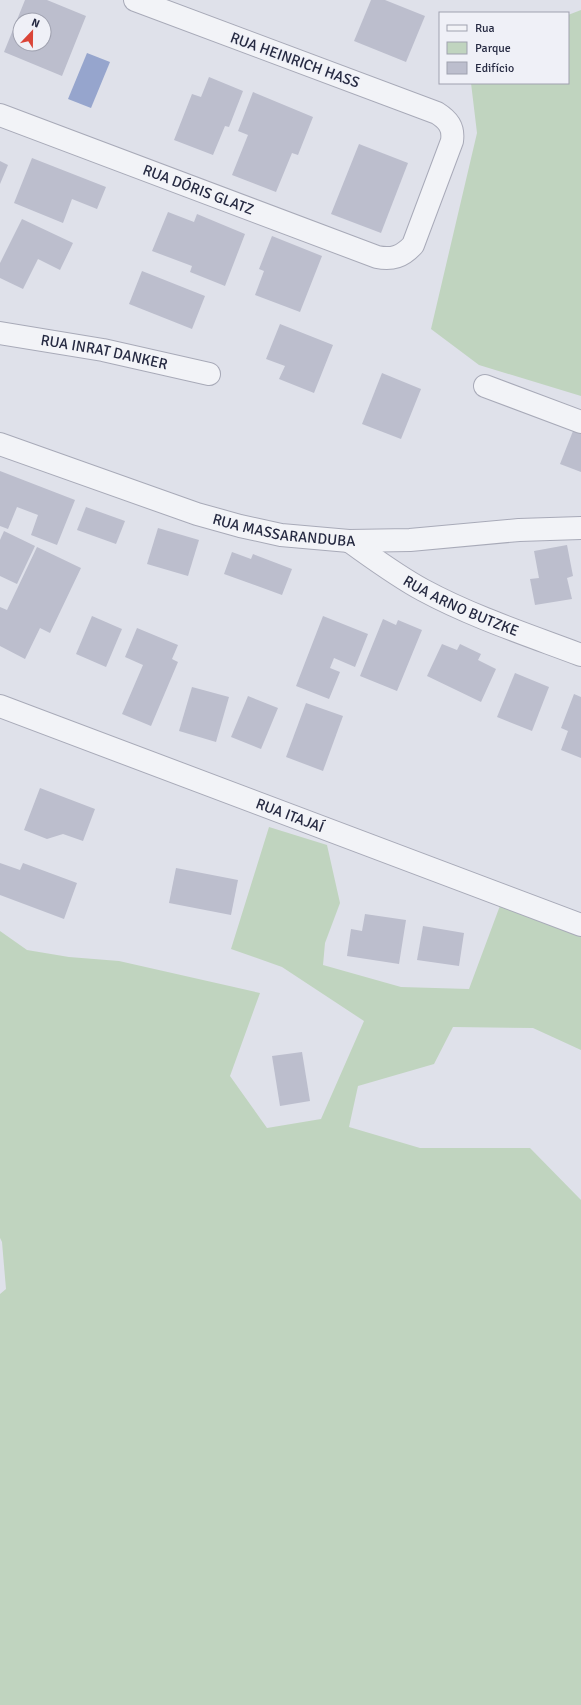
<svg xmlns="http://www.w3.org/2000/svg" width="581" height="1705" viewBox="0 0 581 1705" font-family="Signika,sans-serif">
<style>
.green{fill:#c0d4bf}
.water{fill:#96a5cd}
.building{fill:#bcbecd;fill-rule:evenodd}
.lines{fill:none;stroke-linecap:round;stroke-linejoin:round}
.street-casing{stroke:#a8aab8;stroke-width:24}
.street{stroke:#f2f3f7;stroke-width:22}
.labels{text-anchor:middle;dominant-baseline:central;stroke-width:3;stroke-linejoin:round;paint-order:stroke}
.street-label{font-size:15px;fill:#262a42;stroke:#eff0f7}
</style>
<rect width="100%" height="100%" fill="#dfe1ea"/>
<!-- green -->
<g class="green">
<path d="M581,10V396L479,365L431,329L477,133L471,83H568V15Z"/>
<path d="M269,827L327,845L340,903L325,943L323,965L401,987L469,989L501,903L581,933V1050L533,1028L453,1027L434,1064L358,1086L349,1127L420,1148H530L581,1200V1705H0V1294L6,1289L2,1242L0,1238V931L27,950L69,957L119,961L260,993L230,1076L267,1128L321,1119L364,1021L282,967L231,949Z"/>
</g>
<!-- water -->
<path class="water" d="M87,53L110,62L91,108L68,99Z"/>
<!-- building -->
<g class="building">
<path d="M25,0H47L86,16L62,76L4,52ZM20,20H44V44H20Z"/>
<path d="M371,0H385L425,16L406,62L354,41Z"/>
<path d="M209,77L243,91L229,127L225,126L213,155L174,140L192,94L201,97Z"/>
<path d="M253,92L313,117L298,155L292,153L276,192L232,175L248,135L238,131Z"/>
<path d="M359,144L408,163L381,233L331,214Z"/>
<path d="M32,158L106,187L97,209L72,199L63,223L14,203Z"/>
<path d="M0,161L8,165L0,184Z"/>
<path d="M168,212L194,222L197,214L245,234L225,286L190,272L192,266L152,251Z"/>
<path d="M22,219L73,243L60,270L38,259L23,289L0,278V263Z"/>
<path d="M272,236L322,256L300,312L255,295L264,271L259,269Z"/>
<path d="M142,271L205,296L192,329L129,304Z"/>
<path d="M280,324L333,345L314,393L279,379L285,366L266,359Z"/>
<path d="M382,373L421,389L401,439L362,424Z"/>
<path d="M575,426L581,428V472L560,464Z"/>
<path d="M0,471L75,500L57,545L31,535L38,515L17,507L8,529L0,526Z"/>
<path d="M86,507L125,521L116,544L77,530Z"/>
<path d="M158,528L199,540L188,576L147,564Z"/>
<path d="M4,531L35,546L17,584L0,576V540Z"/>
<path d="M567,545L573,576L567,578L572,599L535,605L530,579L539,578L534,551Z"/>
<path d="M37,547L81,568L50,633L40,628L25,659L0,646V607L7,610Z"/>
<path d="M232,552L251,559L253,554L292,569L282,595L224,574Z"/>
<path d="M92,616L122,629L106,667L76,654Z"/>
<path d="M323,616L368,634L355,667L334,658L330,668L340,672L329,699L296,686Z"/>
<path d="M383,619L396,625L398,620L422,630L397,691L360,676Z"/>
<path d="M137,628L178,645L172,659L178,662L151,726L122,714L143,665L125,657Z"/>
<path d="M442,644L457,650L460,644L481,654L478,660L496,669L481,702L427,676Z"/>
<path d="M515,673L549,687L532,731L497,717Z"/>
<path d="M192,687L229,697L216,742L179,731Z"/>
<path d="M574,694L581,697V758L561,750L568,731L561,728Z"/>
<path d="M248,696L278,708L261,749L231,737Z"/>
<path d="M306,703L343,716L323,771L286,757Z"/>
<path d="M40,788L95,809L83,841L63,834L47,839L24,830Z"/>
<path d="M0,863L20,870L23,863L77,883L64,919L0,895Z"/>
<path d="M176,868L238,880L231,915L169,903Z"/>
<path d="M365,914L406,920L399,964L347,956L351,929L362,931Z"/>
<path d="M423,926L464,933L459,966L417,960Z"/>
<path d="M302,1052L310,1101L280,1106L272,1056Z"/>
</g>
<g class="lines">
<!-- street casing -->
<g class="street-casing">
<g id="street">
<path id="s1" d="M0,115L377,257C392,260 402,257 413,245L452,141C454,127 448,120 437,113L135,0"/>
<path id="s2" d="M0,333L103,350L209,374"/>
<path d="M485,386L581,422"/>
<path id="s3" d="M0,444L197,514L240,526L281,535L349,541L410,540L519,530L581,528"/>
<path id="s4" d="M349,541C373,558 397,576 423,590C473,617 528,635 581,655"/>
<path id="s5" d="M0,706L581,925"/>
</g>
</g>
<!-- street -->
<use href="#street" class="street"/>
</g>
<g class="labels">
<!-- street labels -->
<g class="street-label">
<text transform="translate(295 60) rotate(20)">RUA HEINRICH HASS</text>
<text stroke="none"><textPath href="#s1" startOffset="212">RUA DÓRIS GLATZ</textPath></text>
<text stroke="none"><textPath href="#s2" startOffset="106">RUA INRAT DANKER</textPath></text>
<text stroke="none"><textPath href="#s3" startOffset="298">RUA MASSARANDUBA</textPath></text>
<text stroke="none"><textPath href="#s4" startOffset="130">RUA ARNO BUTZKE</textPath></text>
<text stroke="none"><textPath href="#s5" startOffset="310">RUA ITAJAÍ</textPath></text>
</g>
</g>
<!-- legend -->
<rect x="439" y="12" width="130" height="72" fill="#eff0f7" stroke="#9fa1af"/>
<rect x="447" y="25" width="20" height="6" fill="#f2f3f7" stroke="#9fa1af"/>
<text x="475" y="32" font-size="12" fill="#262a42">Rua</text>
<rect x="447" y="42" width="20" height="12" fill="#c0d4bf" stroke="#9fa1af"/>
<text x="475" y="52" font-size="12" fill="#262a42">Parque</text>
<rect x="447" y="62" width="20" height="12" fill="#bcbecd" stroke="#9fa1af"/>
<text x="475" y="72" font-size="12" fill="#262a42">Edifício</text>
<!-- north arrow -->
<g transform="translate(32 32) rotate(22)"><circle r="19" fill="#eff0f7" stroke="#9fa1af"/>
<path d="M0-3L7 15L0 10L-7 15Z" fill="#da4438"/>
<text y="-6" font-size="11" font-weight="bold" text-anchor="middle" fill="#262a42">N</text>
</g>
</svg>
